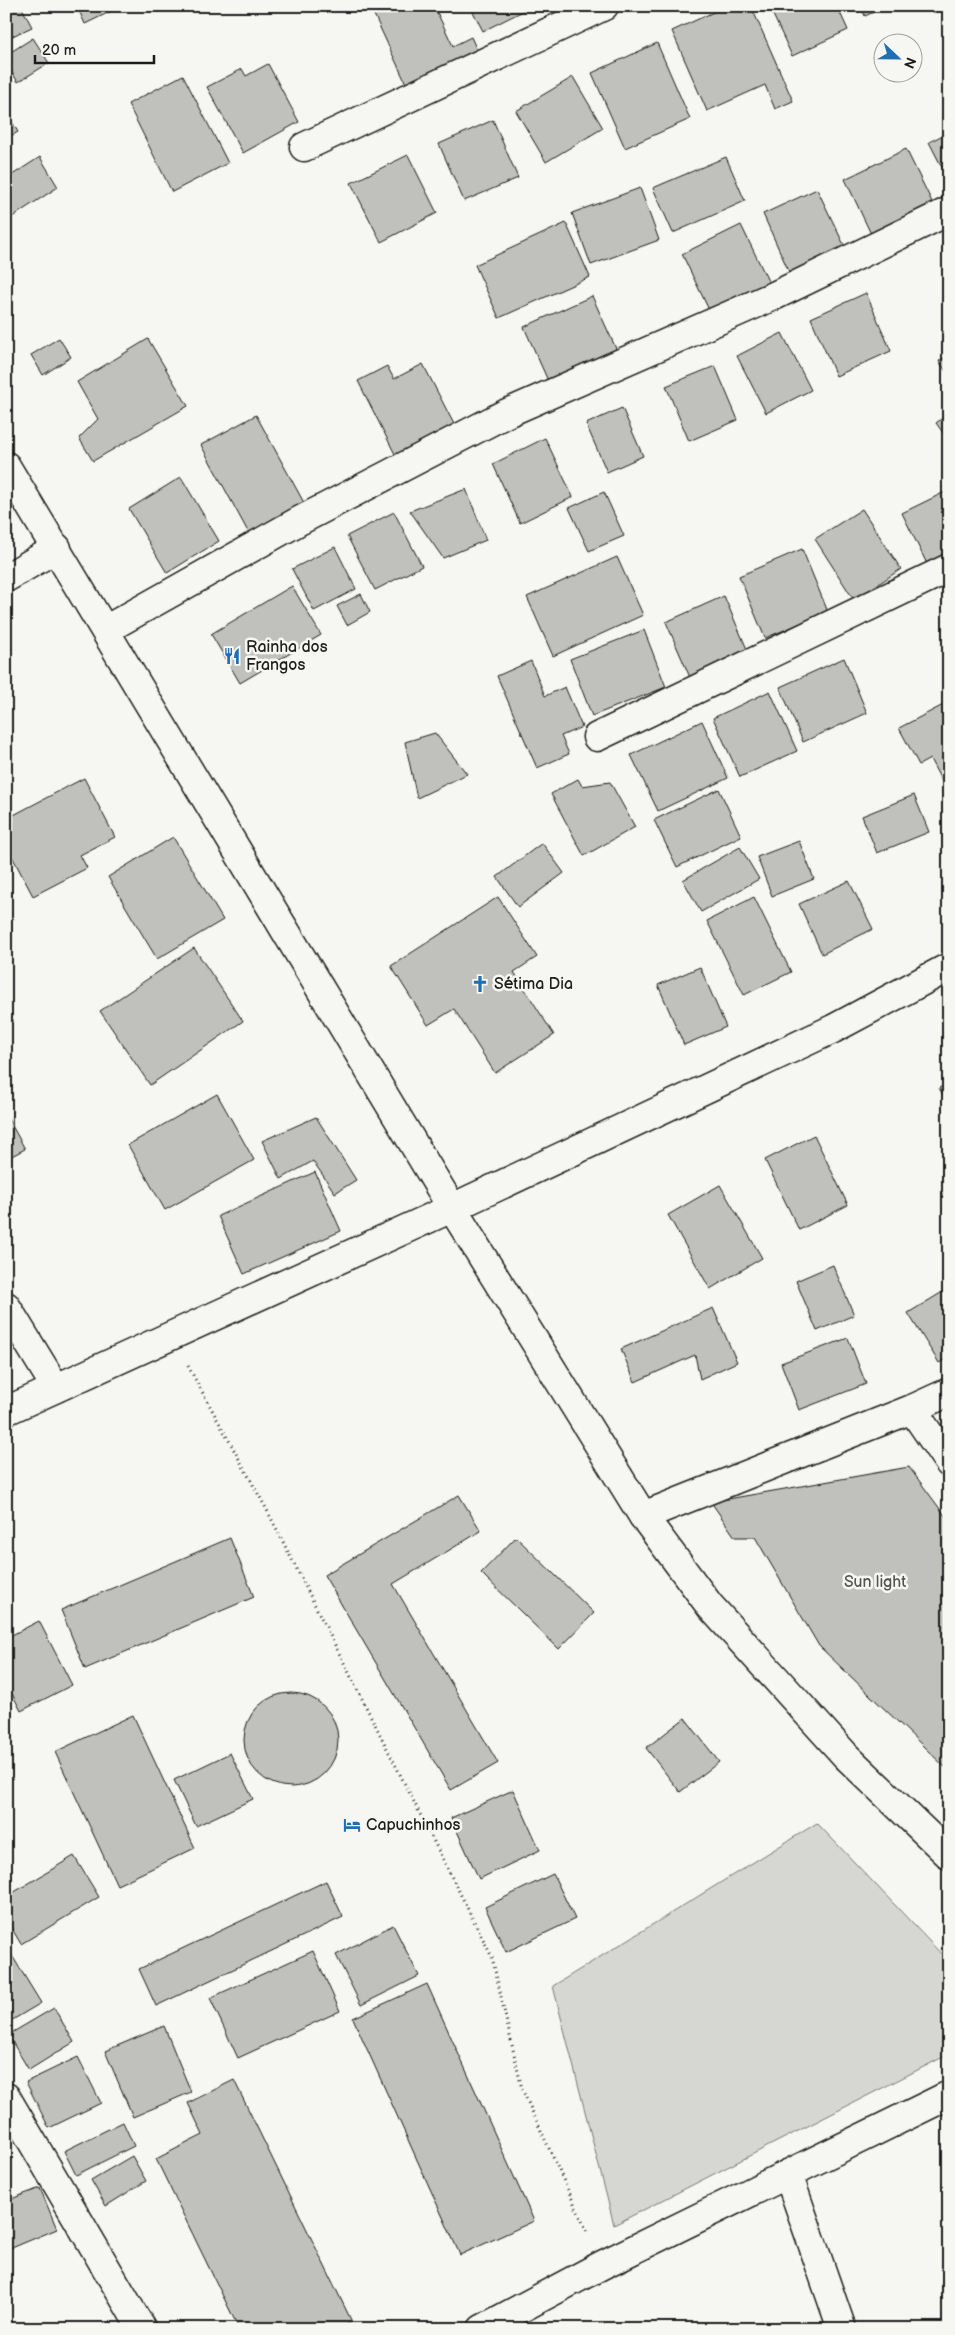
<svg xmlns="http://www.w3.org/2000/svg" width="955" height="2335" viewBox="0 0 955 2335" font-family="'Balsamiq Sans',sans-serif">
<style>
.green{fill:#d6d6d2;stroke:#797977}
.building{fill:#c0c0bd;stroke:#1c1c1c}
.lines{fill:none;stroke-linecap:round;stroke-linejoin:round}
.minor-casing{stroke:#1c1c1c;stroke-width:31}
.tertiary-casing{stroke:#1c1c1c;stroke-width:31}
.primary-casing{stroke:#1c1c1c;stroke-width:31}
.path{stroke:#1c1c1c;stroke-width:3;stroke-dasharray:1 4;stroke-linecap:butt}
.minor{stroke:#f6f6f2;stroke-width:28}
.tertiary{stroke:#f6f6f2;stroke-width:28}
.primary{stroke:#f6f6f2;stroke-width:28}
.labels{text-anchor:middle;dominant-baseline:central;stroke-width:5;stroke-linejoin:round;paint-order:stroke}
.poi-label{font-size:16px;fill:#1c1c1c;stroke:#f6f6f2;text-anchor:start}
.park-label{font-size:16px;fill:#545453;stroke:#f6f6f2}
</style>
<rect width="100%" height="100%" fill="#f6f6f2"/>
<filter id="ink" filterUnits="userSpaceOnUse"><feTurbulence type="fractalNoise" baseFrequency=".02" numOctaves="2"/><feDisplacementMap in="SourceGraphic" scale="10" xChannelSelector="R" yChannelSelector="G"/><feConvolveMatrix kernelMatrix="1 2 1 2 8 2 1 2 1" color-interpolation-filters="sRGB"/></filter>
<g filter="url(#ink)">
<!-- green -->
<path class="green" d="M817,1823L949,1962V2054L614,2225L553,1986Z"/>
<!-- building -->
<g class="building">
<path d="M6,6H21L32,27L6,39Z"/>
<path d="M77,6H122L85,24Z"/>
<path d="M370,6H434L453,46L471,37L480,57L409,90Z"/>
<path d="M470,6H533L483,31Z"/>
<path d="M727,6H751L793,101L775,109L765,85L707,111L672,31Z"/>
<path d="M769,6H837L848,30L792,56Z"/>
<path d="M861,6H887L865,16Z"/>
<path d="M33,38L49,63L18,82L6,63V55Z"/>
<path d="M657,43L690,119L625,148L592,73Z"/>
<path d="M268,64L299,122L243,153L207,87L242,69L246,76Z"/>
<path d="M183,75L228,163L172,192L128,104Z"/>
<path d="M573,77L603,128L546,162L516,111Z"/>
<path d="M6,112L18,132L6,139Z"/>
<path d="M493,120L518,178L464,201L439,144Z"/>
<path d="M949,132V181L929,142Z"/>
<path d="M906,149L933,204L871,234L845,179Z"/>
<path d="M408,155L437,213L381,242L351,183Z"/>
<path d="M40,157L58,187L6,221V179Z"/>
<path d="M726,157L745,201L673,233L653,188Z"/>
<path d="M640,188L659,240L591,265L572,213Z"/>
<path d="M817,189L845,247L790,274L763,214Z"/>
<path d="M566,223L590,277L499,318L475,265Z"/>
<path d="M741,225L770,285L711,314L682,254Z"/>
<path d="M866,293L891,351L836,376L811,318Z"/>
<path d="M592,296L618,353L549,383L524,327Z"/>
<path d="M782,333L811,390L766,413L737,356Z"/>
<path d="M59,338L71,357L43,375L31,355Z"/>
<path d="M148,339L188,406L93,461L79,438L98,419L77,382Z"/>
<path d="M949,355V376L939,361Z"/>
<path d="M423,364L457,430L398,460L358,381L387,366L394,379Z"/>
<path d="M715,366L738,420L689,441L666,386Z"/>
<path d="M622,408L643,456L607,472L586,424Z"/>
<path d="M949,413V441L936,423Z"/>
<path d="M256,415L308,510L253,541L201,445Z"/>
<path d="M545,438L573,497L520,523L493,464Z"/>
<path d="M181,477L219,541L167,573L129,509Z"/>
<path d="M466,489L486,540L443,558L410,511Z"/>
<path d="M949,490V561L930,570L902,513Z"/>
<path d="M604,492L624,536L589,551L569,508Z"/>
<path d="M862,509L901,569L854,600L815,539Z"/>
<path d="M394,512L422,566L375,590L347,536Z"/>
<path d="M335,547L356,589L314,611L292,569Z"/>
<path d="M802,549L828,612L765,638L739,576Z"/>
<path d="M617,557L643,615L553,656L527,597Z"/>
<path d="M292,586L321,635L240,683L211,634Z"/>
<path d="M361,594L370,612L347,625L337,606Z"/>
<path d="M724,596L750,656L692,682L666,622Z"/>
<path d="M644,630L666,687L592,716L570,659Z"/>
<path d="M844,658L867,713L803,742L780,687Z"/>
<path d="M531,661L545,696L565,687L582,727L561,736L569,754L537,768L497,676Z"/>
<path d="M770,691L797,751L740,777L713,718Z"/>
<path d="M949,702V795L930,759L919,765L899,728Z"/>
<path d="M702,721L728,778L658,811L631,755Z"/>
<path d="M435,733L467,774L417,798L405,742Z"/>
<path d="M84,778L115,837L80,855L87,868L33,896L6,845V819Z"/>
<path d="M578,779L582,786L610,782L635,827L584,856L551,794Z"/>
<path d="M719,789L741,836L677,867L654,820Z"/>
<path d="M914,795L929,832L877,853L862,816Z"/>
<path d="M173,837L223,920L157,959L108,877Z"/>
<path d="M799,841L814,879L772,896L757,857Z"/>
<path d="M542,843L564,873L518,907L497,877Z"/>
<path d="M740,847L759,879L701,912L683,880Z"/>
<path d="M849,881L873,929L822,954L799,904Z"/>
<path d="M498,897L537,957L514,972L554,1035L495,1073L454,1009L428,1025L391,966Z"/>
<path d="M754,897L791,972L744,995L707,921Z"/>
<path d="M194,948L243,1021L150,1085L100,1011Z"/>
<path d="M700,967L726,1027L684,1045L658,985Z"/>
<path d="M949,1083V1105L939,1088Z"/>
<path d="M217,1094L254,1160L165,1210L128,1145Z"/>
<path d="M6,1115L25,1149L6,1159Z"/>
<path d="M316,1117L356,1180L335,1193L313,1161L281,1179L262,1141Z"/>
<path d="M814,1135L848,1205L799,1230L765,1160Z"/>
<path d="M315,1172L341,1231L244,1274L218,1216Z"/>
<path d="M720,1185L762,1258L710,1289L668,1215Z"/>
<path d="M833,1265L854,1315L817,1331L796,1281Z"/>
<path d="M949,1288V1357L939,1363L908,1313Z"/>
<path d="M713,1308L737,1362L700,1379L695,1355L635,1382L621,1349Z"/>
<path d="M848,1338L866,1384L799,1410L781,1363Z"/>
<path d="M909,1467L949,1521V1771L819,1646L755,1537H735L711,1502Z"/>
<path d="M459,1495L481,1531L393,1584L498,1763L451,1790L324,1575Z"/>
<path d="M516,1537L594,1613L559,1649L481,1573Z"/>
<path d="M230,1538L254,1597L85,1669L61,1610Z"/>
<path d="M39,1621L72,1685L21,1711L6,1682V1638Z"/>
<circle cx="291" cy="1740" r="47"/>
<path d="M133,1715L195,1848L117,1885L55,1752Z"/>
<path d="M685,1718L719,1762L680,1792L646,1748Z"/>
<path d="M230,1753L253,1799L196,1826L174,1780Z"/>
<path d="M513,1790L540,1850L479,1879L451,1818Z"/>
<path d="M74,1856L99,1897L21,1944L6,1919V1897Z"/>
<path d="M553,1874L575,1919L506,1952L485,1907Z"/>
<path d="M326,1881L343,1917L156,2006L139,1969Z"/>
<path d="M393,1925L419,1976L361,2005L336,1955Z"/>
<path d="M313,1951L340,2011L238,2058L210,1998Z"/>
<path d="M11,1954L41,2003L9,2022L6,2018V1957Z"/>
<path d="M427,1984L534,2221L460,2255L353,2018Z"/>
<path d="M54,2008L74,2042L29,2070L8,2035Z"/>
<path d="M164,2026L191,2092L133,2117L105,2051Z"/>
<path d="M78,2057L101,2103L49,2128L26,2082Z"/>
<path d="M234,2080L352,2322L338,2329H239L156,2159L203,2135L188,2103Z"/>
<path d="M123,2122L134,2146L76,2175L64,2151Z"/>
<path d="M132,2156L146,2181L106,2206L91,2180Z"/>
<path d="M40,2188L57,2229L7,2250L6,2201Z"/>
</g>
<g class="lines">
<!-- minor casing -->
<g class="minor-casing">
<g id="minor">
<path d="M304,147L604,6"/>
<path d="M6,578L57,548"/>
<path d="M105,630L299,521L507,413L776,295L949,211"/>
<path d="M597,737L949,568"/>
<path d="M6,1306L56,1388"/>
<path d="M912,1409L949,1463"/>
<path d="M6,1411L452,1208"/>
<path d="M643,1516L912,1409L949,1392"/>
<path d="M6,2097L142,2329"/>
<path d="M788,2174L842,2329"/>
<path d="M482,2329L602,2265L949,2095"/>
</g>
</g>
<!-- tertiary casing -->
<g class="tertiary-casing">
<path id="tertiary" d="M452,1208L833,1029L949,967"/>
</g>
<!-- primary casing -->
<g class="primary-casing">
<path id="primary" d="M6,466L452,1208L643,1516L710,1606L847,1757L949,1855"/>
</g>
<!-- path -->
<path class="path" d="M188,1366L267,1510L492,1957L522,2089L588,2234"/>
<!-- minor -->
<use href="#minor" class="minor"/>
<!-- tertiary -->
<use href="#tertiary" class="tertiary"/>
<!-- primary -->
<use href="#primary" class="primary"/>
</g>
</g>
<!-- icons -->
<defs>
<g id="restaurant-bare" transform="scale(1.35)"><path d="M-5-6h1v4h1v-4h1v4h1v-4h1v5L-1.5 .5V6h-2V.5L-5-1ZM5-6V6H3V1.5H1.5Q1.5-4 5-6Z" fill="#1f6fb2" stroke="#f6f6f2" stroke-width="2.5" paint-order="stroke"/></g>
<g id="church-bare" transform="scale(1.35)"><path d="M-1.2-6h2.4v3.5h3.3v2.4h-3.3V6h-2.4V-.1h-3.3v-2.4h3.3Z" fill="#1f6fb2" stroke="#f6f6f2" stroke-width="2.5" paint-order="stroke"/></g>
<g id="hotel-bare" transform="scale(1.35)"><path d="M-6-4.5h1.5V1H6V5H4.5V3h-9V5H-6ZM-4 0a1.8 1.8 0 1 1 3.6 0ZM.5 0V-2.5h3Q6-2.5 6 0Z" fill="#1f6fb2" stroke="#f6f6f2" stroke-width="2.5" paint-order="stroke"/></g>
</defs>
<g fill-rule="evenodd">
<use href="#restaurant-bare" x="232" y="656"/>
<use href="#church-bare" x="480" y="984"/>
<use href="#hotel-bare" x="352" y="1825"/>
</g>
<g class="labels">
<!-- poi labels -->
<g class="poi-label">
<text x="246" y="647">Rainha dos<tspan x="246" dy="18">Frangos</tspan></text>
<text x="494" y="984">Sétima Dia</text>
<text x="366" y="1825">Capuchinhos</text>
</g>
<!-- park labels -->
<g class="park-label">
<text x="875" y="1582">Sun light</text>
</g>
</g>
<!-- margin -->
<rect width="955" height="2335" fill="none" stroke="#f6f6f2" stroke-width="25"/>
<rect x="12" y="12" width="930" height="2310" fill="none" stroke="#1c1c1c" stroke-width="2" filter="url(#ink)"/>
<!-- north arrow -->
<g transform="translate(898 58) rotate(112)"><circle r="24" fill="#f6f6f2" stroke="#9f9f9c"/>
<path d="M0-4L9 19L0 12L-9 19Z" fill="#1f6fb2"/>
<text y="-8" font-size="14" font-weight="bold" text-anchor="middle" fill="#1c1c1c">N</text>
</g>
<!-- scale -->
<path d="M35 55v8h119v-8" fill="none" stroke="#1c1c1c" stroke-width="2.5"/>
<text x="42" y="55" font-size="15" fill="#1c1c1c" stroke="#f6f6f2" stroke-width="4" paint-order="stroke">20 m</text>
</svg>
